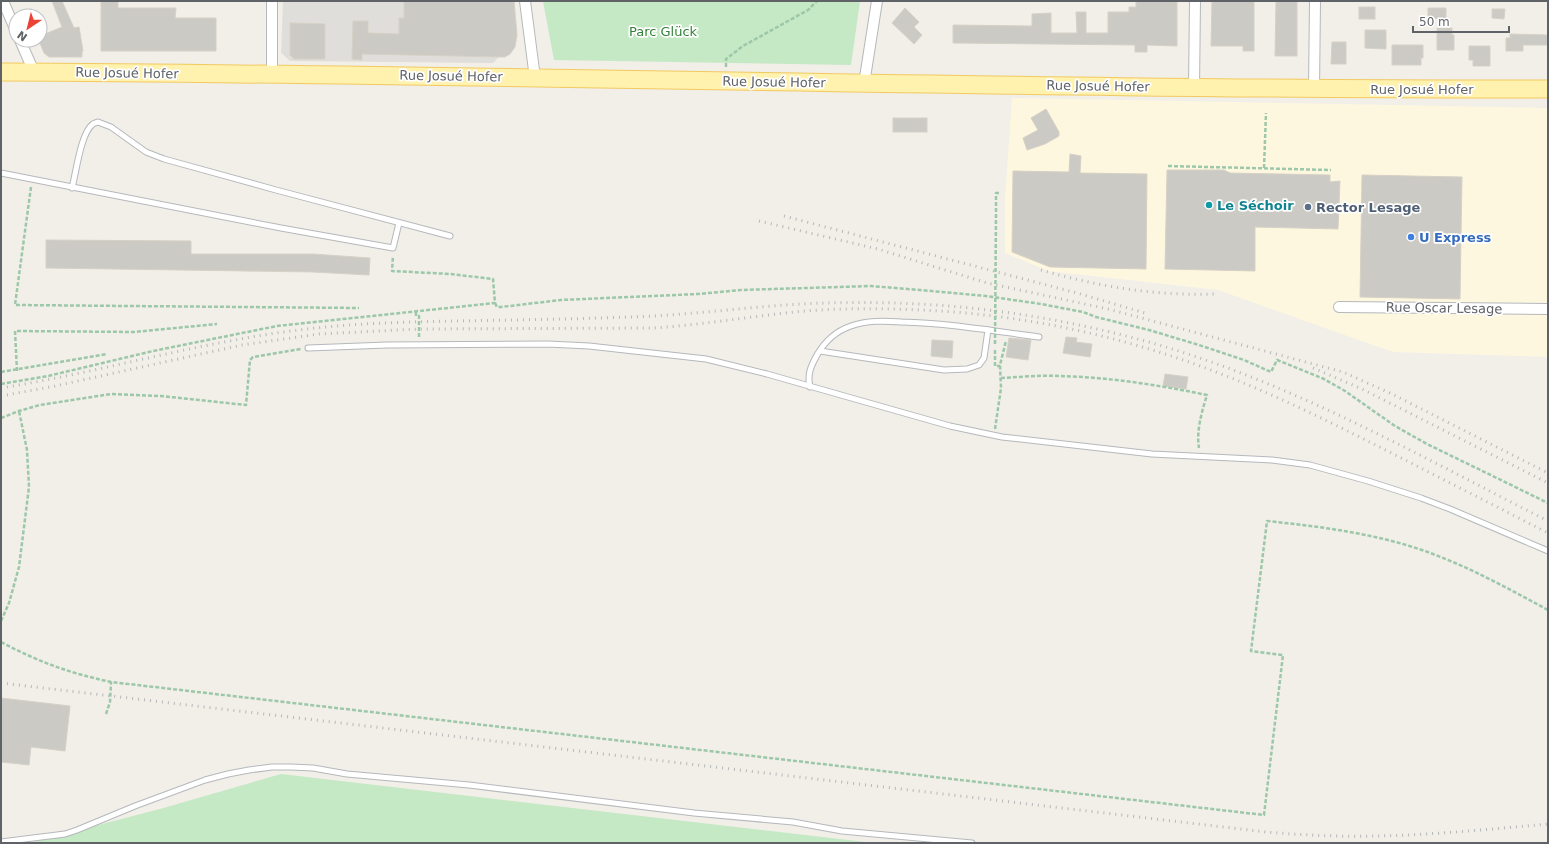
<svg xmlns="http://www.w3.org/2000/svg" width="1549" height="844" viewBox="0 0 1549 844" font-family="'DejaVu Sans',sans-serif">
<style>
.commercial{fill:#fef7e0}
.industrial{fill:#e0deda}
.green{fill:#c5e8c5}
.building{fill:#cccac5;stroke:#d6d1c6}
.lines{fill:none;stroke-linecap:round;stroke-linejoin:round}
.service-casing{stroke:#b5b8bc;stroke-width:7}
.minor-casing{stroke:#b5b8bc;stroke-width:12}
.primary-casing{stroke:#f2c960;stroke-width:19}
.path{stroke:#9cc7a9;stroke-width:2.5;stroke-dasharray:4 2;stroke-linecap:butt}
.service{stroke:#fff;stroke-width:5}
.minor{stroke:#fff;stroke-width:10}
.primary{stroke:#fff2af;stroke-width:17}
.rail{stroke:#b6b7b8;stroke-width:3;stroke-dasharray:1 5;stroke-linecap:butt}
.path-bridge{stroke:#9cc7a9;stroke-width:2.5;stroke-dasharray:4 2;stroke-linecap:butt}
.culture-dot{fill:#0f9aa8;stroke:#fff;stroke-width:1.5}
.service-dot{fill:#5c6f8a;stroke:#fff;stroke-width:1.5}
.shop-dot{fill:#3f7fe0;stroke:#fff;stroke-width:1.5}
.labels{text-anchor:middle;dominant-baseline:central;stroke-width:3.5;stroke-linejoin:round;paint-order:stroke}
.park-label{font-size:13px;fill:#348238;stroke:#fff}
.street-label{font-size:13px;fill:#5f6368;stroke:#fff}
.culture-label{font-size:13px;font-weight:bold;fill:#0d838f;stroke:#fff;text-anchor:start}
.service-label{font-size:13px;font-weight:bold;fill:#4e5e75;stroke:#fff;text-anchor:start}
.shop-label{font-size:13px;font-weight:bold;fill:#366cbe;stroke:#fff;text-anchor:start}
</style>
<rect width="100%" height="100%" fill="#f1efe8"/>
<!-- commercial -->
<path class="commercial" d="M1012,98L1548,108V357L1393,352L1218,290L1048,271L1005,253V200Z"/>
<!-- industrial -->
<path class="industrial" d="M283,1H507L512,44L493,63L290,61L281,53Z"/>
<!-- green -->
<g class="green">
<path d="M543,1H860L851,65L554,60Z"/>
<path d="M281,774L874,843H29L160,809Z"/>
</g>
<!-- building -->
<g class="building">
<path d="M52,1H62L74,28L79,27L83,51H82V57H49L44,53L40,43V36L62,27Z"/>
<path d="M101,1H118V8H176L175,18H216V51H101Z"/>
<path d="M404,1H514L517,35L515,47L510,54L505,57L362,54V60L352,59L353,21H368V33L399,34V18H404Z"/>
<path d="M1136,1H1177V46L1147,45V52H1135V45L953,43V25L1032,26V14L1051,13V33H1077L1076,12H1086V33H1108V12H1129V7H1136Z"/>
<path d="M1212,1H1254V51H1243V46H1211Z"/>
<path d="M1276,1H1297V56H1275Z"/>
<rect x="1359" y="7" width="16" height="12"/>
<path d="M905,8L919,22L914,27L922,35L914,44L892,23Z"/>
<path d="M1428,8H1446V19L1428,18Z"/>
<path d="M1492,9H1505L1504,19L1492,18Z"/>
<path d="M290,23L325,24V59H294L290,55Z"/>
<path d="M1437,28H1452V35H1454V50H1437Z"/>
<path d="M1365,30H1386V49L1365,48Z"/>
<path d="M1510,34L1548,35V45H1523V51H1506V38H1510Z"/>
<path d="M1332,42H1346V64H1331Z"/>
<path d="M1392,45H1423V58H1421V65H1392Z"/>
<path d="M1469,46H1490V66H1473V60H1469Z"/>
<path d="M1046,109L1059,132V136L1045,144L1027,150L1023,138L1038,130L1031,118Z"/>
<rect x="893" y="118" width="34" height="14"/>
<path d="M1070,154L1081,156L1080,173L1147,174L1146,269L1050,267L1012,252L1013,171L1069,172Z"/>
<path d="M1167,170H1224L1230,173L1330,175V182L1340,181L1338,229L1255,227V271L1165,269Z"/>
<path d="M1362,175L1462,177L1460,299L1360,297Z"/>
<path d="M46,240L191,241V254H313L370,258L369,275L313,272L46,268Z"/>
<path d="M1066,337L1077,338L1076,342L1092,344L1090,357L1063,353Z"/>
<path d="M1009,338L1031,340L1028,360L1006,357Z"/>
<path d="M932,340L953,341L952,358L931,356Z"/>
<path d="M1165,374L1188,377L1186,389L1163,386Z"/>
<path d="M1,698L70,706L65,751L31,747L29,765L1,762Z"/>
</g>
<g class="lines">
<!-- service casing -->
<g class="service-casing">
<g id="service">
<path d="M1,173L281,228L393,248L399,223"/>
<path d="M72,188C76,173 81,132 93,124C94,123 96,123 98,122L111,127L146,152L164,159L276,190L450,236"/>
<path d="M308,348L387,345L548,344L589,346L706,359L767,374L950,426L1002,437L1152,454L1272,460L1310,465L1368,481L1421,498L1450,509L1548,551"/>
<path d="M820,351L944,370L967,369L979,365L984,358L988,330"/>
<path d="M810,387C807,374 811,366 817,355C825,341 836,331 851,326C867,320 885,321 902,322C948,323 993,331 1039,337"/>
<path d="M1,842L65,834L77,830L135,806L205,780L228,774L249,770L272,767H291L313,768L347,774L469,785L694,813L793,822L842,831L972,843"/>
</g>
</g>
<!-- minor casing -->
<g class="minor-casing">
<g id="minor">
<path d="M3,1L16,31"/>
<path d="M525,1L535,78"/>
<path d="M20,40L34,72"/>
<path d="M272,75V1"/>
<path d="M864,84L877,1"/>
<path d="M1194,88L1195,1"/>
<path d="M1314,89L1315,1"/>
<path d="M1339,307L1548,309"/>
</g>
</g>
<!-- primary casing -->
<g class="primary-casing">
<path id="primary" d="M1,72C517,74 1032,90 1548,89"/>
</g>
<!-- path -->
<g class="path">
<path d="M726,67V59L743,46L808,10L817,1"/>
<path d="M1168,166L1331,170"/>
<path d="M1264,168L1266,113"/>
<path d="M31,187L15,305L359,308"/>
<path d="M996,212V193H999V192"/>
<path d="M495,303L497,307H501L561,300L698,294L741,290L871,286L920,290L986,296L1041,304L1083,312L1096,317L1149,330L1199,345L1244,360L1271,372L1277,360L1324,379L1345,391L1395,426L1427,444L1548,503"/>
<path d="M416,312V316H419V337"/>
<path d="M995,350V366H1000"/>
<path d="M17,371L15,331L134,332L217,324"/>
<path d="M1,372L107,354"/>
<path d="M1001,378C1020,377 1040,375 1059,376C1108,377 1158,385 1207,395C1202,411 1196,431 1199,448"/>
<path d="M1,384L48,376L153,351L277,326L495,303L493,279L450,274L392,271L393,256"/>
<path d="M1,418L19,411L40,405L111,394L161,396L246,405L250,360L253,357L301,349"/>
<path d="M995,429L1001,388L1000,365L1006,341"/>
<path d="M1,621L9,603L19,567L29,487L27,450L19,411"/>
<path d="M1,642C39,662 69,673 111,682L1264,815L1283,655L1251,651L1267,521C1324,527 1380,534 1433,554C1473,569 1511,590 1548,610"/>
<path d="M106,714L110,702L111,682"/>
</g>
<!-- service -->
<use href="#service" class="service"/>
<!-- minor -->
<use href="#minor" class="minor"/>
<!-- primary -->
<use href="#primary" class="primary"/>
<!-- rail -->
<g class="rail">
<path d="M784,216L1077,293L1145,313"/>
<path d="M759,221L878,249L987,283L1108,309L1343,372L1392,394L1548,473"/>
<path d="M1041,270C1100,287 1155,296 1216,294"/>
<path d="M1313,368L1362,389L1548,483"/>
<path d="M1,388C107,371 209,339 316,328C361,323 407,322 452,321C519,320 586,319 653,316C711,313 770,304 829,303C932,300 1030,311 1130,337C1278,375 1412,452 1548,521"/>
<path d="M1,396L55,386L242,345L319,334L419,329L653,328C700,325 747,317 794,312C836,308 879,308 921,310C1021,314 1123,336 1216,372C1284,398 1348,431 1413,464C1458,487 1503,510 1548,533"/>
<path d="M1,683L1266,832C1303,835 1339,837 1375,836C1433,835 1491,829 1548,824"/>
</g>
<!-- path-bridge -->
<path class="path-bridge" d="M995,344L996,212"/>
</g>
<!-- markers -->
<circle class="culture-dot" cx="1209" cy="205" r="4"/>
<circle class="service-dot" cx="1308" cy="207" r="4"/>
<circle class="shop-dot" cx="1411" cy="237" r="4"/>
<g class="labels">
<!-- park labels -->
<g class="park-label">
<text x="663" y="31">Parc Glück</text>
</g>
<!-- street labels -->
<g class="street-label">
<text transform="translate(127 73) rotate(1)">Rue Josué Hofer</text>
<text transform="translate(451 76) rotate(1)">Rue Josué Hofer</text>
<text transform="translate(774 82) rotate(1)">Rue Josué Hofer</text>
<text transform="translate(1098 86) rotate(1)">Rue Josué Hofer</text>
<text x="1422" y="89">Rue Josué Hofer</text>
<text transform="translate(1444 308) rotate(1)">Rue Oscar Lesage</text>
</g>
<!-- culture labels -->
<g class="culture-label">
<text x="1217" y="205">Le Séchoir</text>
</g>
<!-- service labels -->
<g class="service-label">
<text x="1316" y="207">Rector Lesage</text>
</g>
<!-- shop labels -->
<g class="shop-label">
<text x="1419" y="237">U Express</text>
</g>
</g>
<!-- border -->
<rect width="1549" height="844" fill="none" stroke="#5f6368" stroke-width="4"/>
<!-- north arrow -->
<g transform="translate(28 28) rotate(215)"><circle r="19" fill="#ffffff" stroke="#bfc1c3"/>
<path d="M0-3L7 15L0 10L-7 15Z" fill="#ea4335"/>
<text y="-6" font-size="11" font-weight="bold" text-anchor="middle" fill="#5f6368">N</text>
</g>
<!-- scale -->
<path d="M1413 26v6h96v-6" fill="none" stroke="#5f6368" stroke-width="2"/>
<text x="1419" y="26" font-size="12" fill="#5f6368" stroke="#ffffff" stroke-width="3" paint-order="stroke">50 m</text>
</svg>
